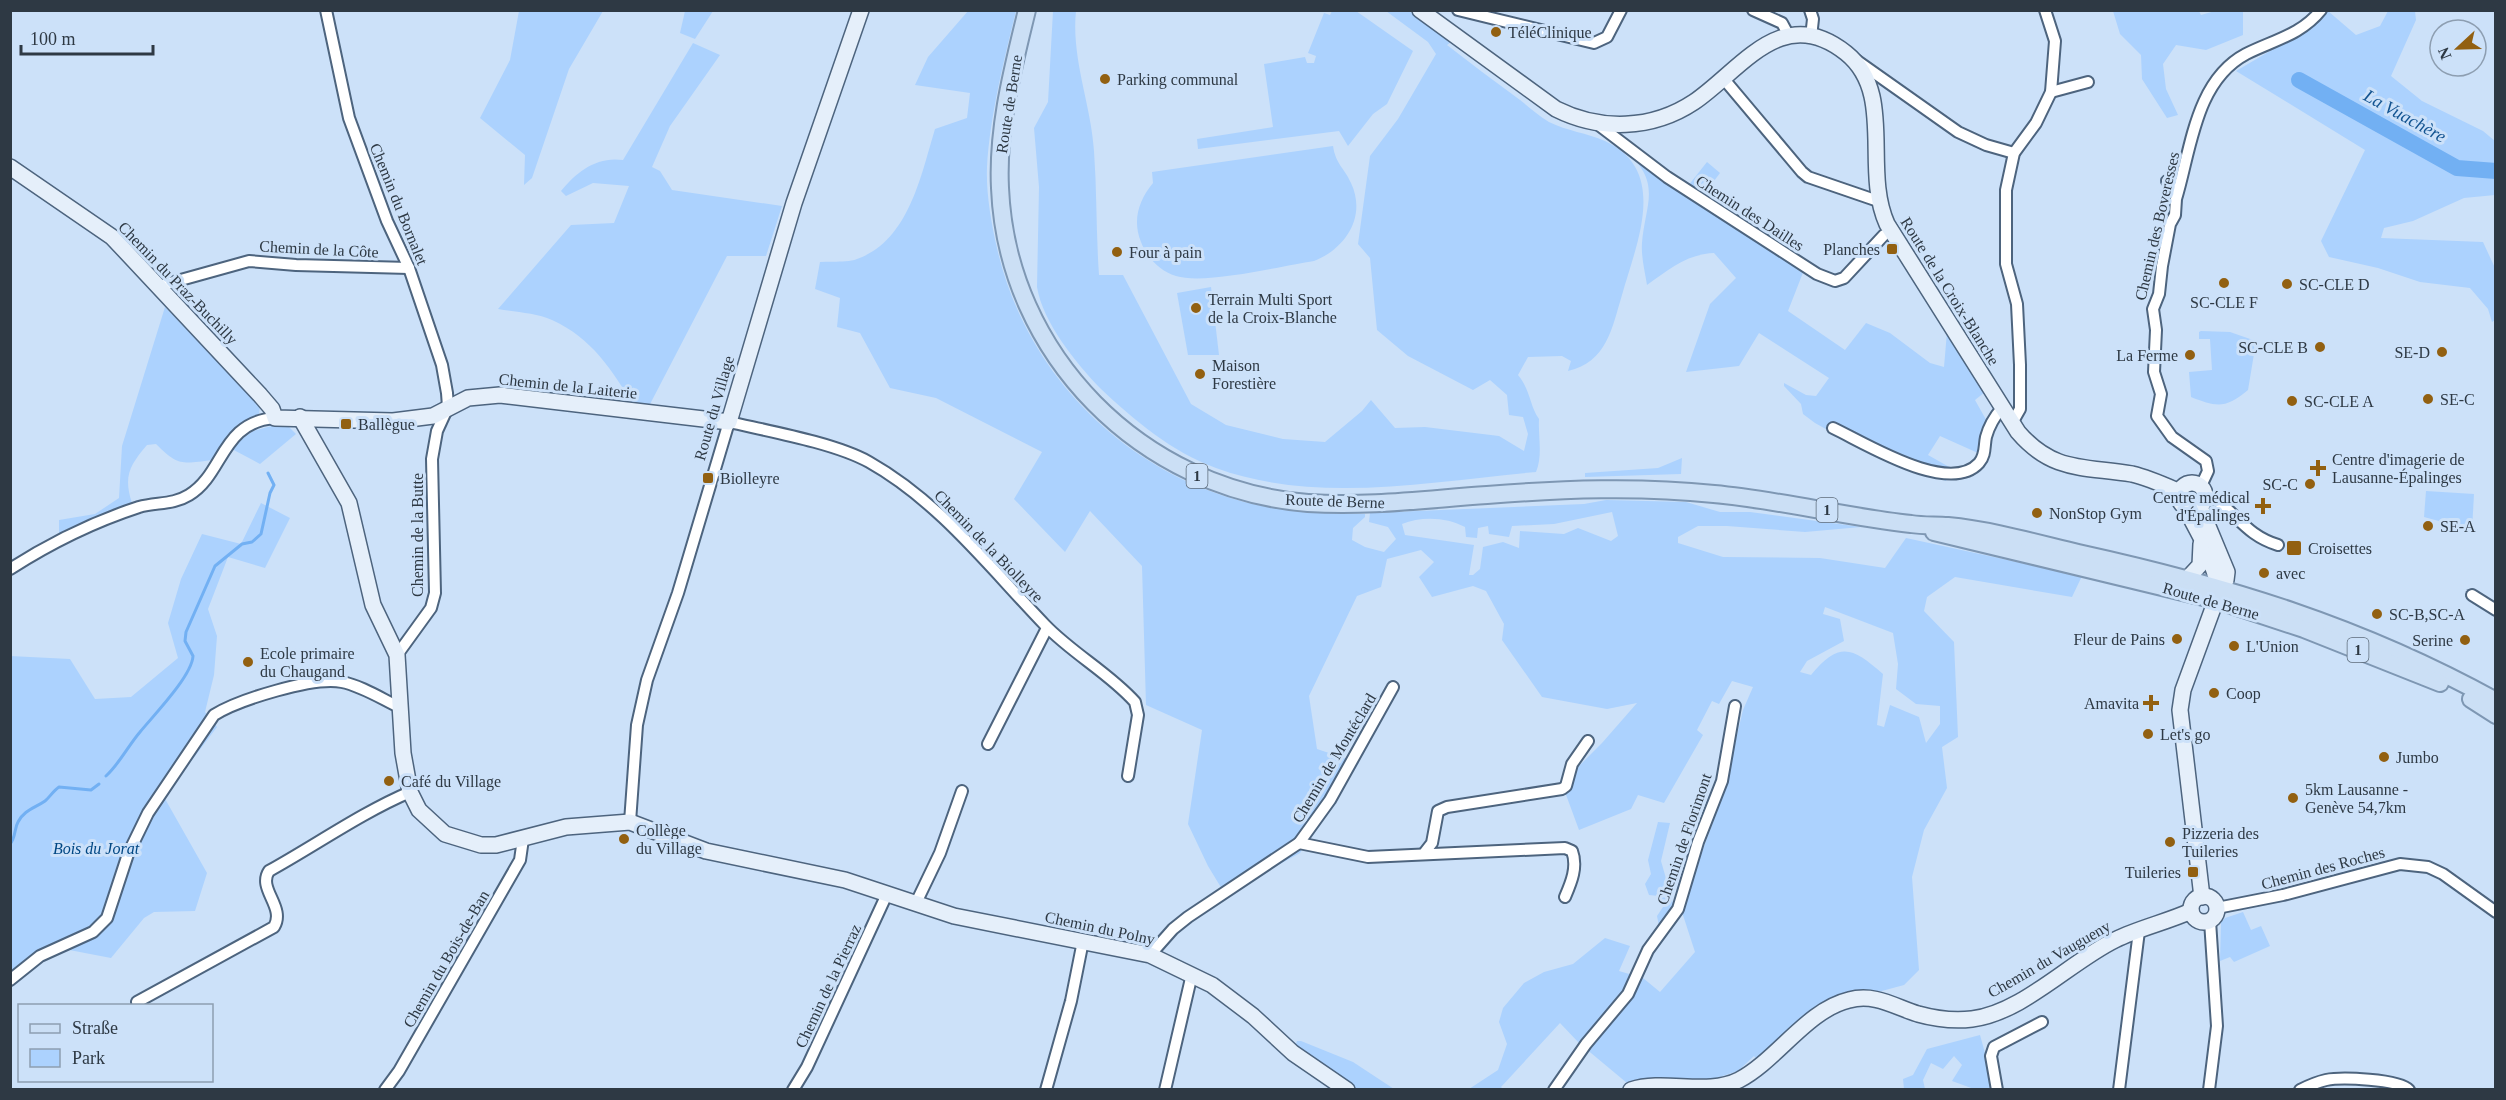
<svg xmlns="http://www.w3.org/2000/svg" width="2506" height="1100" viewBox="0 0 2506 1100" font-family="Georgia,serif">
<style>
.green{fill:#acd2fe;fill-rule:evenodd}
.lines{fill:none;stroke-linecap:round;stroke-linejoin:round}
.stream{stroke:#72b0f3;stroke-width:3}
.river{stroke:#72b0f3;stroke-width:16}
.street-casing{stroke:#4d647e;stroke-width:14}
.secondary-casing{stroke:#4d647e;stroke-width:18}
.primary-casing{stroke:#7e97b3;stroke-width:20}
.street{stroke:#fff;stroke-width:10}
.secondary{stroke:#e5effa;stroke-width:15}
.primary{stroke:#cbdff5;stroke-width:16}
.poi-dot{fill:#926011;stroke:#cce1f9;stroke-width:2}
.labels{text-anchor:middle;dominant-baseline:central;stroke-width:6;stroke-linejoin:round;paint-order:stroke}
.shield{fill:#cce1f9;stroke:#5d6b7a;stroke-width:1.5}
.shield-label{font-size:15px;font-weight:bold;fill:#2e3944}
.poi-label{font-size:16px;fill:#2e3944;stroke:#cce1f9;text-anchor:start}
.street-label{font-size:16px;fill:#2e3944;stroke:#cce1f9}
.park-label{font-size:16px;font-style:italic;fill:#004783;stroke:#cce1f9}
.water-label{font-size:18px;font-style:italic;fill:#135491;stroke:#cce1f9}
</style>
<rect width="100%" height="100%" fill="#cce1f9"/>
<!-- green -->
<g class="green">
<path d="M519,11H603L569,69L532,178L524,185L525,155L480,118L510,60Z"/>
<path d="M685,11H713L695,39L680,33Z"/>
<path d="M968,11H1016C1004,60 990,116 987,167C986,193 991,222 997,248C1024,368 1116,464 1234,499C1277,512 1321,513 1365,514V517L1353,528L1352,540L1365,547L1384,552L1396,539L1388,527L1369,522L1370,513L1584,504L1606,500L1686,502L1720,512H1750L1861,527L1805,532L1727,526H1698L1678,537V543L1723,557L1820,558L1885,568L1906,538L2082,576L2072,597L1955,577L1927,597L1924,611L1954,642L1958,737L1942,747L1947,788L1924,830L1912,877L1919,970L1904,985L1841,1002L1759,1062L1754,1056L1738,1071L1713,1079L1627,1083L1579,1043L1560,1023L1501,1087L1503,1089H1469L1498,1070L1507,1044L1499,1022L1503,1008L1524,983L1544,972L1573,964L1605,938L1630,946L1619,971L1643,978L1660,992L1695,952L1681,909L1722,798L1743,710L1753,687L1732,681L1719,704L1712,701L1697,730L1703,735L1664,803L1638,795L1631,809L1579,830L1565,792L1571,790L1572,773L1602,743L1637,703L1607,709L1542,697L1502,640L1504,624L1486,591L1473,586L1432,597L1419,577L1434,562L1421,550L1387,559L1381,587L1357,596L1309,696L1317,749L1359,763L1300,853L1225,894L1208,866L1188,824L1202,730L1146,705L1142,566L1090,511L1065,552L1014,499L1042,452L936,398L890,388L860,333L837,327L840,298L815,289L820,262C832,261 847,263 857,259C909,241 921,175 935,129L967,118L970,93L915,85L928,57ZM1612,512L1618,536L1611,541L1578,528L1564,534L1520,531L1519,548L1503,542L1483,547L1480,569L1473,575H1469L1474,545L1405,535L1402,524C1421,516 1447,517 1465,527L1466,537L1477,538L1478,528L1488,526L1489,534L1509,537L1512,526L1554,524ZM1825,607L1893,633L1898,664L1896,689L1916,704L1940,706V724L1926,743L1919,717L1890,705L1884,727L1877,725L1883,674C1853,648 1840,640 1811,675L1800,672L1807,661L1844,641L1840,619L1823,614Z"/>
<path d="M1053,11H1076C1071,58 1091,104 1094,151C1097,192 1096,233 1099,275H1123L1191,404L1226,425L1283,439L1325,442L1362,411L1371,400L1395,428L1425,427L1499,436L1524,451L1528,434L1523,417L1509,415L1507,395L1490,380L1473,390L1408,356L1377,330L1370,258L1358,244L1370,156L1398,119L1436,54L1428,42L1386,11H1409L1451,42L1447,45C1470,63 1493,80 1516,97C1527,105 1537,115 1549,122C1567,131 1587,133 1605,141C1670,171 1636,244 1622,295C1612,328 1607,362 1568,371L1571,361L1562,356L1528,357L1518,375C1531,391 1529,404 1539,419C1538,437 1543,455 1536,472C1433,481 1317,505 1216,468C1172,452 1135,421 1101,389C1076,363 1043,323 1037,287L1039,187L1034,128L1048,102Z"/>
<path d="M1332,11H1356L1413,51L1387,104L1373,114L1348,146L1339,131L1198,149L1197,139L1273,127L1264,64L1305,57L1307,63H1314L1316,56L1308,53L1324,13L1330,15Z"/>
<path d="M2199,11L2201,15L2215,11H2243V35L2206,50L2176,45L2163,64L2166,89L2178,115L2167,118L2142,79L2141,55L2120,34L2113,11Z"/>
<path d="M2328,11L2356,35L2380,26L2388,11H2415L2416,20L2391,76L2422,101L2483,131L2495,141V195L2464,198L2413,221L2384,228L2381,238L2483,242L2495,268V320L2492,322L2488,309L2470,288L2420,282L2378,268L2329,257L2321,241L2365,150L2236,71L2311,27Z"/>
<path d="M693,43L720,55L670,126L652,167L660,171L672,190L782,206L766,256H727L648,408L634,406C612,370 592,338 552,320C536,313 515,312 498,309L571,225L614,223L629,186L593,183L566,196L561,191C576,172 597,156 623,160Z"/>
<path d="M1333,146C1336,165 1344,167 1351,183C1367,217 1345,249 1314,261C1281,266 1205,285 1176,276C1160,271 1147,258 1141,242C1132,220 1139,200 1153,183L1152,172Z"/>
<path d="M1628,153L1804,270L1788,311L1845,350L1866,323L1890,333L1930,363L1944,367L1947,332L1985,392L1975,400L1989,425L1978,453L1940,436L1928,455L1951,468L1946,481L1862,449L1815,423L1803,414L1801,404L1784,386V383L1806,395L1816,396L1829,378L1759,333L1739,366L1686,372L1710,304L1736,278L1714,253C1687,254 1668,270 1647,285C1645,272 1641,257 1642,243C1645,205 1662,184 1628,153Z"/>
<path d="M1707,162L1720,173L1702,197L1688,186Z"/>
<path d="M1211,287L1219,355H1188L1177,293Z"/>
<path d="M165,307L260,406L259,414L243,424L212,460C182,464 178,466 156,444L147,445C130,465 123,476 132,503L59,536V520L95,514L119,498L122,446Z"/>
<path d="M2201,331L2230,332L2253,340L2255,348L2248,390C2226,409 2216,407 2191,397L2189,372L2212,370L2210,339H2199V332Z"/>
<path d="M279,424L287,425L296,434L260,464L230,448L253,431Z"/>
<path d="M1682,458L1681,474L1585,477V473L1658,468Z"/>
<path d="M2426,491L2474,494L2472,530L2424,517Z"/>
<path d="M261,503L290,518L265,568L228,557L208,609L217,636L214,675L205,712L217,727L164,797L207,873L195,911L154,912L144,918L111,958L59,948L19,976L10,969V656L70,659L95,699L131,697L178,658L168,623L181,579L202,534L241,544Z"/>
<path d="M1658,822L1670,823L1661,861L1675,910L1660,931L1657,916L1663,907L1659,896L1649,895L1645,884L1651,874L1648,860Z"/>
<path d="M2243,912L2251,930L2261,926L2270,946L2234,962L2230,957L2220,961L2221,922L2225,918Z"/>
<path d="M1980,1035L1995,1089H1974L1952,1081L1962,1065L1954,1056L1943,1069L1931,1063L1923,1080L1925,1089H1904L1903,1079L1913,1075L1927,1049Z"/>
<path d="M1297,1041H1301L1353,1062L1394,1089H1354L1295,1047Z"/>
</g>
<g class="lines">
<!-- stream -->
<g class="stream">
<path d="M106,776C120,763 128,746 140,732C153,716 192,676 193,656L185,641L186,632L215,566L242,544L252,542L261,534L270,493L274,485L268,473"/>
<path d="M10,844C16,837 14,829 18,822C24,810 35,808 45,801C50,797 53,791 59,787L91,790L99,784"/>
</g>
<!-- river -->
<path class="river" d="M2299,80L2457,168L2496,171"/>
<!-- street casing -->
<g class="street-casing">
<g id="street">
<path d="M326,10L349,118L387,221L409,268L442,365L447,393L448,407L437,431L432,459L435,593L431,608L397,655"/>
<path d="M1458,10L1594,43L1607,37L1621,10"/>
<path d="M1753,10L1782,23L1789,36"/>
<path d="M1810,10L1813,19L1811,37"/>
<path d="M1856,60L1958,132L1986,145L2014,153"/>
<path d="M1723,78L1802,172L1808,177L1878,201"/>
<path d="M2051,92L2088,82"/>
<path d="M1596,123L1667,177L1817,274L1835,281L1844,278L1884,235"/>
<path d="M2167,181L2177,194"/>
<path d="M159,286L249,261L296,265L409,268"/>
<path d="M2012,423L2020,409V365L2017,304L2006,264V190L2014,153L2036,123L2051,92L2055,41L2045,10"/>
<path d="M1833,428C1865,443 1949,496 1979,463C1986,455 1984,446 1986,437C1989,426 1995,416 2002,408"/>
<path d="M2201,486L2208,471L2206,461L2172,437L2157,416L2161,394L2154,372L2156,330L2153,309L2159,294L2162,266L2170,224L2175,215L2176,199C2191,150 2195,81 2246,54C2274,40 2301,35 2321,10"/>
<path d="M2206,495C2235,508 2242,534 2278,545"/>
<path d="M10,569C49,544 96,521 139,507C156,502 173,505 189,495C224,474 221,422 275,418"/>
<path d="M2472,595L2496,610"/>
<path d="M988,744L1047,628"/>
<path d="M630,822L637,725L647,680L678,593L729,422C768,431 835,443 869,462C940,502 990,568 1045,625C1073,654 1109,673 1135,702L1138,715L1128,776"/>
<path d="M1299,843L1368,857L1565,848L1572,851C1578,867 1571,883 1565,897"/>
<path d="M1425,852L1432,843L1438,811L1447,807L1562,789L1566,786L1572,764L1588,741"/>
<path d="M916,903L940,853L962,791"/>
<path d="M2217,908L2283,895L2400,864L2428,867L2443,874L2496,912"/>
<path d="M1150,955L1173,929L1188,917L1299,843L1330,800L1393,687"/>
<path d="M10,980L40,956L93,932L107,918L128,854L148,813L214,715C238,700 314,676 342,682C362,686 382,699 401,708"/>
<path d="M137,1002L274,927C286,907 257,889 269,871C316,845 361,813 410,792"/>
<path d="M385,1090L399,1071L520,860L523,839"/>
<path d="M793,1090L807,1067L887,894"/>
<path d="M1046,1090L1071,1001L1083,941"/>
<path d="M1165,1090L1192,974"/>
<path d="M1554,1090L1586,1044L1628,994L1648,950L1678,909L1698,842L1722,781L1735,706"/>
<path d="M1997,1090L1991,1056L1994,1047L2042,1022"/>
<path d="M2119,1090L2139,931"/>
<path d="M2209,1090L2217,1026L2210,921"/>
<path d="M2300,1090C2308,1086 2317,1082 2326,1080C2341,1077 2399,1079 2409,1090"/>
</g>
</g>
<!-- secondary casing -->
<g class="secondary-casing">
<g id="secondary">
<path d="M1420,10L1556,109C1600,131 1652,130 1694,102C1741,70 1782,2 1846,53C1896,93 1862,169 1887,224L2018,432C2053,473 2085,466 2132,474C2149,478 2164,485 2180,492"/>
<path d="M10,167L112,237L260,395L272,409L275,418L393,421L433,416L468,398L500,395L729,422L794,203L861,10"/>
<path d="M300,417L349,503L373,605L397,655L403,753L410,792L419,810L445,834L481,845H496L566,827L630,822L706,851L845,880L954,916L1150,955L1212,985L1253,1016L1293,1053L1347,1090"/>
<circle cx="2192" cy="496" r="13"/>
<path d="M2185,507L2205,545L2220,588"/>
<path d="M2200,507L2227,572L2226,580L2220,588"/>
<path d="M2187,579L2200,565L2201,544"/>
<circle cx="2204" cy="909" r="13"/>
<path d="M2202,897L2180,710L2183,690L2216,600"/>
<path d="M1631,1090C1665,1079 1707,1096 1739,1080C1777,1060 1807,1010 1849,1000C1875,993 1895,1007 1918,1014C1936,1019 1955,1021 1972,1019C2022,1013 2070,962 2115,940C2139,928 2167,922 2191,911"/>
</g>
</g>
<!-- primary casing -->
<g class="primary-casing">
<g id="primary">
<path d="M1027,10C1013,68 997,127 1000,188C1007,355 1142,490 1308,503C1368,507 1428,499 1487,495C1563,489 1639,486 1714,494C1780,500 1845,517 1911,524C1923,526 1936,525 1948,526C1991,530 2036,543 2078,553C2228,586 2360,626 2496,701"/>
<path d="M1934,532L2216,600L2304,629L2440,683"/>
<path d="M2471,699L2496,715"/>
</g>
</g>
<!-- street -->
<use href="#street" class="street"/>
<!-- secondary -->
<use href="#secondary" class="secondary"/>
<!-- primary -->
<use href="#primary" class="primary"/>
</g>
<!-- markers -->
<g class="poi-dot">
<circle cx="1496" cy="32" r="6"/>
<circle cx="1105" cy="79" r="6"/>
<rect x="1886" y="243" width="12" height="12" rx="3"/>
<circle cx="1117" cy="252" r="6"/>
<circle cx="2224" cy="283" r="6"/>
<circle cx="2287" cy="284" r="6"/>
<circle cx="1196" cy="308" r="6"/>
<circle cx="2320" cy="347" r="6"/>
<circle cx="2442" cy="352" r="6"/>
<circle cx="2190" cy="355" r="6"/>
<circle cx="1200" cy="374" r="6"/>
<circle cx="2428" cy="399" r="6"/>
<circle cx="2292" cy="401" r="6"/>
<rect x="340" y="418" width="12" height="12" rx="3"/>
<path d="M2315 459h6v6h6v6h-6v6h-6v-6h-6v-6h6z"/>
<rect x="702" y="472" width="12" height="12" rx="3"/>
<circle cx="2310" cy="484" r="6"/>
<path d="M2260 497h6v6h6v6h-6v6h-6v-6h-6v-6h6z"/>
<circle cx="2037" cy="513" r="6"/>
<circle cx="2428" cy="526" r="6"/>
<rect x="2286" y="540" width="16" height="16" rx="3"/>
<circle cx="2264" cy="573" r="6"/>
<circle cx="2377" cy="614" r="6"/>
<circle cx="2177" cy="639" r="6"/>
<circle cx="2465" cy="640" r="6"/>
<circle cx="2234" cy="646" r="6"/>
<circle cx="248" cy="662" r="6"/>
<circle cx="2214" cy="693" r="6"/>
<path d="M2148 694h6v6h6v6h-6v6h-6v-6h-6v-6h6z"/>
<circle cx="2148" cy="734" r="6"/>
<circle cx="2384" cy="757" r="6"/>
<circle cx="389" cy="781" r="6"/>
<circle cx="2293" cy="798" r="6"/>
<circle cx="624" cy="839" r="6"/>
<circle cx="2170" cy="842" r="6"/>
<rect x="2187" y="866" width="12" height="12" rx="3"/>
</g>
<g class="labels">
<!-- shield labels -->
<g class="shield">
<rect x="1186.5" y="464" width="21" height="24" rx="4.5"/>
<rect x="1816.5" y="498" width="21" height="24" rx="4.5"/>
<rect x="2347.5" y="638" width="21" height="24" rx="4.5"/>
</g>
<g class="shield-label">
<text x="1197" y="476">1</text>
<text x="1827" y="510">1</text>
<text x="2358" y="650">1</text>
</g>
<!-- poi labels -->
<g class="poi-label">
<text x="1508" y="32">TéléClinique</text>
<text x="1117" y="79">Parking communal</text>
<text x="1880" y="249" text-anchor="end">Planches</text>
<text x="1129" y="252">Four à pain</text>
<text x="2299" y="284">SC-CLE D</text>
<text x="1208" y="299">Terrain Multi Sport<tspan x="1208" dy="18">de la Croix-Blanche</tspan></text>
<text x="2224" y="302" text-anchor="middle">SC-CLE F</text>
<text x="2308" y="347" text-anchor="end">SC-CLE B</text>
<text x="2430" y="352" text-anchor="end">SE-D</text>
<text x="2178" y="355" text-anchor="end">La Ferme</text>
<text x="1212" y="365">Maison<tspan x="1212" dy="18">Forestière</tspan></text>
<text x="2440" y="399">SE-C</text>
<text x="2304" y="401">SC-CLE A</text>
<text x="358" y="424">Ballègue</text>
<text x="2332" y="459">Centre d'imagerie de<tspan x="2332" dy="18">Lausanne-Épalinges</tspan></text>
<text x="720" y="478">Biolleyre</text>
<text x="2298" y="484" text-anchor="end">SC-C</text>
<text x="2250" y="497" text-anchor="end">Centre médical<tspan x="2250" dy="18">d'Épalinges</tspan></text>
<text x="2049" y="513">NonStop Gym</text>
<text x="2440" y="526">SE-A</text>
<text x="2308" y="548">Croisettes</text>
<text x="2276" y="573">avec</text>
<text x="2389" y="614">SC-B,SC-A</text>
<text x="2165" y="639" text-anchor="end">Fleur de Pains</text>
<text x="2453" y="640" text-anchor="end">Serine</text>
<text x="2246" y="646">L'Union</text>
<text x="260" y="653">Ecole primaire<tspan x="260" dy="18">du Chaugand</tspan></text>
<text x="2226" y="693">Coop</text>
<text x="2139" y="703" text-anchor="end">Amavita</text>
<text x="2160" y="734">Let's go</text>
<text x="2396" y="757">Jumbo</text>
<text x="401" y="781">Café du Village</text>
<text x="2305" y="789">5km Lausanne -<tspan x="2305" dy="18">Genève 54,7km</tspan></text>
<text x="636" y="830">Collège<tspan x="636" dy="18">du Village</tspan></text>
<text x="2182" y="833">Pizzeria des<tspan x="2182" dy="18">Tuileries</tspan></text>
<text x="2181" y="872" text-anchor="end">Tuileries</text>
</g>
<!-- street labels -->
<g class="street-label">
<text transform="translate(1009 104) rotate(-81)">Route de Berne</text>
<text transform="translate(399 204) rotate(68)">Chemin du Bornalet</text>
<text transform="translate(1750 213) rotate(33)">Chemin des Dailles</text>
<text transform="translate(2157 226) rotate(-77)">Chemin des Boveresses</text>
<text transform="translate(319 249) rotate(3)">Chemin de la Côte</text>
<text transform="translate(178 283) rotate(46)">Chemin du Praz-Buchilly</text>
<text transform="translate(1950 291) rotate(58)">Route de la Croix-Blanche</text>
<text transform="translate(568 386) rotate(6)">Chemin de la Laiterie</text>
<text transform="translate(714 408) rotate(-74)">Route du Village</text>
<text transform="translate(1335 501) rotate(2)">Route de Berne</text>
<text transform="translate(417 535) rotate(-90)">Chemin de la Butte</text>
<text transform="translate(989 546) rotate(46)">Chemin de la Biolleyre</text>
<text transform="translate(2211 601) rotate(16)">Route de Berne</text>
<text transform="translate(1334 758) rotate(-59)">Chemin de Montéclard</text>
<text transform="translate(1684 839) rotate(-71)">Chemin de Florimont</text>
<text transform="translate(2323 868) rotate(-15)">Chemin des Roches</text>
<text transform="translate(1100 928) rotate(12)">Chemin du Polny</text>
<text transform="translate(446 959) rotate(-60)">Chemin du Bois-de-Ban</text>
<text transform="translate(2049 959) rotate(-30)">Chemin du Vaugueny</text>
<text transform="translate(828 986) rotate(-65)">Chemin de la Pierraz</text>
</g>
<!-- park labels -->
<g class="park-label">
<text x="96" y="848">Bois du Jorat</text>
</g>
<!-- water labels -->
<g class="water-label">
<text transform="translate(2405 116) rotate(29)">La Vuachère</text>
</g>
</g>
<!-- border -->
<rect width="2506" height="1100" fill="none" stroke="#2e3944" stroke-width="24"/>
<!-- legend -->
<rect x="18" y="1004" width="195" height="78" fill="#cce1f9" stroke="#8d9eb1" stroke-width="1.5"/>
<rect x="30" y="1024" width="30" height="9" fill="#cbdff5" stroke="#8d9eb1" stroke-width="1.5"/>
<text x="72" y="1034" font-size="18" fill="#2e3944">Straße</text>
<rect x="30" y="1049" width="30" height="18" fill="#acd2fe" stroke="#8d9eb1" stroke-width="1.5"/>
<text x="72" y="1064" font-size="18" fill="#2e3944">Park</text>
<!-- north arrow -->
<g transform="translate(2458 48) rotate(248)"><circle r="28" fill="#cce1f9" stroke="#8d9eb1" stroke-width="1.5"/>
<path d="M0-4.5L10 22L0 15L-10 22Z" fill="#926011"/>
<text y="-9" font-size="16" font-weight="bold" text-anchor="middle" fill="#2e3944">N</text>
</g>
<!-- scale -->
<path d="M21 45v9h132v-9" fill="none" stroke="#2e3944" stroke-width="3"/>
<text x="30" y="45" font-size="18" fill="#2e3944" stroke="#cce1f9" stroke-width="4.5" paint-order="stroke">100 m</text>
</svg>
